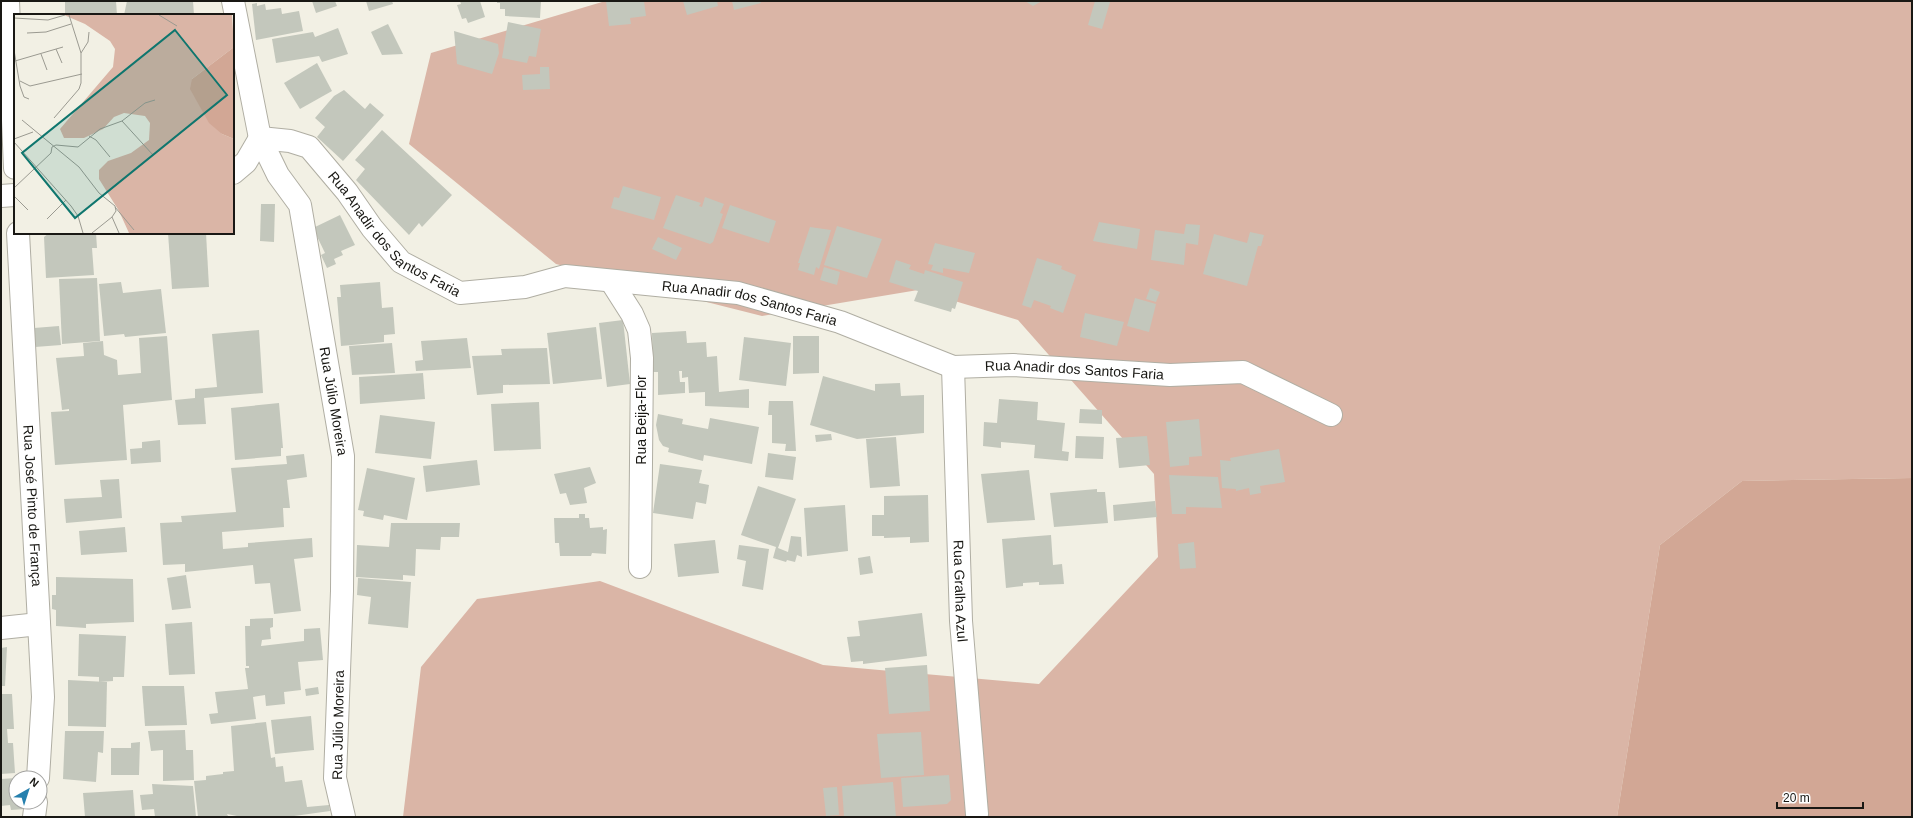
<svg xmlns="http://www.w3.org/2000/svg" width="1913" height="818" viewBox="0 0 1913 818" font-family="Arial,sans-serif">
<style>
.green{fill:#dab5a6}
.forest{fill:#d2a795}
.building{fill:#c3c7bc}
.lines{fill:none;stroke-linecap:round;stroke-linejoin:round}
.minor-casing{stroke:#b0aea3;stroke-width:24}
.minor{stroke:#fff;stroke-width:22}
.labels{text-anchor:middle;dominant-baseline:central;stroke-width:3;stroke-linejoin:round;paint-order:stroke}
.street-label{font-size:14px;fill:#191814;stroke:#fff}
.inset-road{fill:none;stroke:#9b9a91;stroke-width:1}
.view{fill:#0f766e;fill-opacity:0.15;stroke:#0f766e;stroke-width:2}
.inset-edge{fill:none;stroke:#191814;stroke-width:2}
</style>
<rect width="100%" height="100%" fill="#f2f0e4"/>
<!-- green -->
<path class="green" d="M612,1H1912V478L1742,481L1660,545L1617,817H403L421,667L477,599L600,581L823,665L1039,684L1158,557L1154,474L1018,320L918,290L762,316L556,264L409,144L431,53L602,2Z"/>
<!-- forest -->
<path class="forest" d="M1912,478V817H1617L1660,545L1742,481Z"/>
<!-- building -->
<g class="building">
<path d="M65,1H116L117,15H65Z"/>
<path d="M127,1H193L194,15H124Z"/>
<path d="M312,1H335L337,6L316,13Z"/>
<path d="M366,1H392L393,4L369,11Z"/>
<path d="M460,1H480L485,17L468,23L466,18L462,19L457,5L461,4Z"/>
<path d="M497,1H541L540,18L505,16V9H500V3H497Z"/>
<path d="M606,1H644L646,16L630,18L631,24L609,26Z"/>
<path d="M683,1H717L718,6L687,15Z"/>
<path d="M732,1H760L761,3L734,10Z"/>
<path d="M1025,1H1042L1033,6Z"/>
<path d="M1095,1L1110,2L1102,29L1088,25Z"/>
<path d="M257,3V6L265,4L266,10L281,8L282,14L299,11L303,31L256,40L252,4Z"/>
<path d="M508,22L541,29L536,57L529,56L527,63L502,58Z"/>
<path d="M388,24L403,54L382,55L371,32Z"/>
<path d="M338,28L348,54L322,62L319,56L276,63L272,39L313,32L315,37Z"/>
<path d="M454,31L498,44L499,53L492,74L457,64Z"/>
<path d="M317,63L332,91L300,109L284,83Z"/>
<path d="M540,67H549L550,89L523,90L522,75L540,74Z"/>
<path d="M344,90L365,109L370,103L384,115L343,161L317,137L325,127L315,118L334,96Z"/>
<path d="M382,130L452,195L422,227L419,223L409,235L356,180L365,169L355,160Z"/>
<path d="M623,186L661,197L654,220L611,208L614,197L619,198Z"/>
<path d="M676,195L701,203L699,206L702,207L705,197L724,204L720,213L723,214L713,242L710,244L663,228Z"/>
<path d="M261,204H275L274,242L260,241Z"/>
<path d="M730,205L776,221L769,243L722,228Z"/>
<path d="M340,215L355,245L341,251L343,255L334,259L336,264L327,268L321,255L325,253L313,228Z"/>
<path d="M1099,222L1140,229L1137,249L1093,241Z"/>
<path d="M1186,224L1200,225L1198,245L1186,243L1184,265L1151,260L1155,230L1184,234Z"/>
<path d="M837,226L882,239L867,278L824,265Z"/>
<path d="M810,227L831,230L819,269L816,267L814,275L798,270L800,263H798Z"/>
<path d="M1250,232L1264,235L1261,246H1258L1247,286L1203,274L1214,234L1247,243Z"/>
<path d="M49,233H96L97,248H92L94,275L46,278L44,237Z"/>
<path d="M168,233H206L209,287L172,289Z"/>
<path d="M658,237L682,248L676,260L652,249Z"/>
<path d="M935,243L975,253L969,273L943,268V273L931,270L933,265L928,264Z"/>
<path d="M1037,258L1062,266L1061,269L1076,275L1063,313L1050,308L1051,306L1034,300L1031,308L1022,305Z"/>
<path d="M896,260L911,265L909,269L924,274L925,270L963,282L955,309L952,308L951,312L914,301L918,291L889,282Z"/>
<path d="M824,267L840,272L837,285L820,280Z"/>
<path d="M97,278L100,341L62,344L59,279Z"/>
<path d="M121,282L123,293L161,289L166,333L125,337L124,334L104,336L99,284Z"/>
<path d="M380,282L382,308L393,307L395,334L384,335V342L341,346L337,297H341L340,285Z"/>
<path d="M1150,288L1160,292L1156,302L1146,299Z"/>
<path d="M1135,298L1156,304L1149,332L1127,326Z"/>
<path d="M1085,313L1124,322L1117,346L1080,337Z"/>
<path d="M623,320L630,384L607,387L599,323Z"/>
<path d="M59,326L61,345L35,347L34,328Z"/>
<path d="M596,327L602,379L553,384L547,333Z"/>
<path d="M259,330L263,393L204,398L206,424L178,425L175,400L195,398V389L217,387L212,334Z"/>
<path d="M686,331L687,343L706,342L707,357L717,356L719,392L749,389V408L705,406V392L689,393L688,377L682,378V371H679L680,382H685V393L658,395V372H653L652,333Z"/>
<path d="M167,336L172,400L123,405L127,460L55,465L51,412L69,411V409L62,410L56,358L84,356L83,343L103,341L104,355L117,360L118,375L141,373L139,338Z"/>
<path d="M793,336H819V373L793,374Z"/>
<path d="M744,337L791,343L786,386L739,380Z"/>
<path d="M467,338L471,368L416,371L415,361L423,360L421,341Z"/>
<path d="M392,343L395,373L352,375L349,346Z"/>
<path d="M547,348L550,384L503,385V393L477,395L472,356L502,355L501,349Z"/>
<path d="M423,373L425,399L360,404L359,377Z"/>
<path d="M823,376L875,391V384L900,383L901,396L924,395V433L857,439L810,425Z"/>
<path d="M999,399L1038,402L1037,420L1065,423L1062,451L1069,452L1068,461L1034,458L1035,445L1001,442V448L983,446L984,422L997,423Z"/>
<path d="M769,401H793L796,451H785L786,444L772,443V415H768Z"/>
<path d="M539,402L541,449L494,451L491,404Z"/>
<path d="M279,403L283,448H281V456L235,460L231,408Z"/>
<path d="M1080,409L1102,410V424L1079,423Z"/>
<path d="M658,414L683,419L682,424L708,429L710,418L759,427L752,464L704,455L703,461L668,452L669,448L663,446L659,440L656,425Z"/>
<path d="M380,415L435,422L431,459L375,453Z"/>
<path d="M1199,419L1202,456L1189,457V465L1170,467L1166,422Z"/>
<path d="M831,434L832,440L816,442L815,435Z"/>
<path d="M1076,436L1104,437L1103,459L1075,458Z"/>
<path d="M1147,436L1150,465L1119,468L1116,438Z"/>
<path d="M896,437L900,486L870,488L866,439Z"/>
<path d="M160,440L161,462L131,464L130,449L142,448V442Z"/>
<path d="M1279,449L1285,482L1260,486L1261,493L1250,495L1249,488L1236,491V489L1222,488L1220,460L1231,461L1230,458Z"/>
<path d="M768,453L796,457L793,480L765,477Z"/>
<path d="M304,454L307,477L287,480L290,508H283L284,527L222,532L223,549L248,547V543L312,538L313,557L294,559L301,611L274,614L270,583L255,584L253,565L185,572V564L163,565L160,523L182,522L181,516L236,512L231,468L287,464L286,456Z"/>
<path d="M477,460L480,485L426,492L423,466Z"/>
<path d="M660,464L702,470L699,483L709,485L706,504L696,502L693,519L653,513Z"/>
<path d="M590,467L596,483L584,488L587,503L570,505L566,493L560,494L554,474Z"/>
<path d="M367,468L415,478L407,520L384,515L383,520L363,516L364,511L358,510Z"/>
<path d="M1029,470L1035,520L987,523L981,474Z"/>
<path d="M1169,475L1218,477L1222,508L1186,507V514H1172Z"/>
<path d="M119,479L122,518L66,523L64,499L102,497L100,480Z"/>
<path d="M758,486L796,499L778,548L788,552L791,536L801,537L802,557L797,555L795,562L787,560L786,562L773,558L776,547L741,535Z"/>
<path d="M1097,489V492H1105L1108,523L1054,527L1050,493Z"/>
<path d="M928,495L929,542L910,543V537L884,538V536H872V515H884V496Z"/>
<path d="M1155,501L1157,517L1114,521L1113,505Z"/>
<path d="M845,505L848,551L807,556L804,508Z"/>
<path d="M579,514H585V518H589L590,528L603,527V530L607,529L606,554L592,553L591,556H560L559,543H555L554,518H579Z"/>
<path d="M391,523H460L459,537H441L440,550L416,549L415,576L403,575V580L356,577L357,545L389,547Z"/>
<path d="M125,527L127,552L81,555L79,531Z"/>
<path d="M1051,535L1053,565L1062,564L1064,584L1039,585V582L1023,583V586L1006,588L1002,539Z"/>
<path d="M715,540L719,573L678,577L674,544Z"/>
<path d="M1194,542L1196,568L1180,569L1178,544Z"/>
<path d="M739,545L769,549L763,590L742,586L746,561L737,559Z"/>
<path d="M870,556L873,573L860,575L858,558Z"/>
<path d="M186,575L191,608L172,610L167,578Z"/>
<path d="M56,577L133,579L134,622L86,624V628L56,626V610L52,609V595H56Z"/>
<path d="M358,578L411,582L408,628L368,624L371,597L357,595Z"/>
<path d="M922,613L927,656L863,664V661L851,662L847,637L860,636L858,621Z"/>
<path d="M273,618V627L270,628L271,639L262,640L261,646L304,641V629L320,628L323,660L298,662L301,690L284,692L285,704L266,706L265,695L253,697L256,719L211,724L209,714L218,713L215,692L248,689L245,668H249V666H246L245,626H250V619Z"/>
<path d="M192,622L195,674L169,675L165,624Z"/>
<path d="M79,634L126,636L124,677H113V681L99,682V677L78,676Z"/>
<path d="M7,647L5,686H1V648Z"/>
<path d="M927,665L930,711L889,714L885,668Z"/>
<path d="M68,680L107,682L106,727L68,726Z"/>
<path d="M142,686H184L187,725L145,726Z"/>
<path d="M318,687L319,694L306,696L305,689Z"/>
<path d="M1,694H12L14,729H7L8,743H13L15,773L1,774Z"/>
<path d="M311,716L314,750L275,754L271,720Z"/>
<path d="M266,722L271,758L275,757L276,767L283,766L285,782L302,780L307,807L329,805L330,811L287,817H242L227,814L228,816L198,817L194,781L206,780V776L223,774V772L234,771L231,726Z"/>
<path d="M185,730L186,750H193L194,780L163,781V750L151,751L148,731Z"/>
<path d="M65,731H104L103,753L98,752L96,782L63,779Z"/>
<path d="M921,732L924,775L881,778L877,734Z"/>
<path d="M140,742L139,775H111V748H131V743Z"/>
<path d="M949,775L951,800L947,804L903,807L901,778Z"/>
<path d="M16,778V802H25V809L11,810L10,805L1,806V779Z"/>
<path d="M893,782L896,817H844L842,786Z"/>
<path d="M152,784L193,786L196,817H155L154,809L142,810L140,795L153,794Z"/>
<path d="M837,787L839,815L826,816L823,788Z"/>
<path d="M133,790L135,817H85L83,793Z"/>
</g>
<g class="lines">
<!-- minor casing -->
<g class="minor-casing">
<g id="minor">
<path d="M8,1L15,168"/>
<path id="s1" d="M233,1L260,138L278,175L300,205L343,456L342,591L335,778L344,817"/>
<path id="s2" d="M260,138L290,141L309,147L347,192L372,228L401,262L460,293L525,287L565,276L738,293L840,322L953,367L1013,365L1170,375L1243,372L1331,415"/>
<path d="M233,173L246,162L260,138"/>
<path d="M1,196L15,195"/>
<path id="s3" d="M18,233L43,697L38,778"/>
<path d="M611,281L632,314L639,330L642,358L640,567"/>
<path id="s4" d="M953,367L961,621L977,814"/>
<path d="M1,628L39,624"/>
<path d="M34,817L36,802"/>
</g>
</g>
<!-- minor -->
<use href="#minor" class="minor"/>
</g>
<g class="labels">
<!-- street labels -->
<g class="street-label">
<text stroke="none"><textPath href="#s2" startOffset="174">Rua Anadir dos Santos Faria</textPath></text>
<text stroke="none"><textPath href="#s2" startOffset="558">Rua Anadir dos Santos Faria</textPath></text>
<text stroke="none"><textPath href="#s2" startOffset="894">Rua Anadir dos Santos Faria</textPath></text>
<text stroke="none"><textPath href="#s1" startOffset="417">Rua Júlio Moreira</textPath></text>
<text transform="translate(641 420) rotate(-90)">Rua Beija-Flor</text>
<text stroke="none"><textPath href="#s3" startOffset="273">Rua José Pinto de França</textPath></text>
<text stroke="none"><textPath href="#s4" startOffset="224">Rua Gralha Azul</textPath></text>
<text transform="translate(338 725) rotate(-89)">Rua Júlio Moreira</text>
</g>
</g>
<!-- overview -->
<g transform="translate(14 14)">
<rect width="220" height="220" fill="#f2f0e4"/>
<path d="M50,1H218L220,33L178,65L208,120L220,125V219H115L105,197L85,165V156L94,147L117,139L135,126L136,109L131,102L110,99L100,103L89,115L70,124H50L46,115L99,53L101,35L96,27L71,10Z" fill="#dab5a6"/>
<path d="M220,33V125L208,120L195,109L176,75L178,65Z" fill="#d2a795"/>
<path class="inset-road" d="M145,1L163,12M0,4L34,6L51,1M13,19L32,18L57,10M42,35L48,49M0,36L6,72L10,83L15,85M67,39L74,28L75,18M27,40L33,56M1,47L49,33M6,67L16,72L68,60M40,104L65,75L67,69V39L55,1M8,106L65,153L85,179L101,192L102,197L98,203L78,219M108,107L139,141M75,122L82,126L96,143M0,125L19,118M0,128L57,192L64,202L69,219M38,133L42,131L64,133L86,115L108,107L131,89L141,86M0,174L37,139L38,133M0,182L14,196M101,193L120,216M98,203L105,219M33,205L52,186"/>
<path class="view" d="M161,16L213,81L61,204L8,139Z"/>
<rect width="220" height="220" class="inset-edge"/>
</g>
<!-- border -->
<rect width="1913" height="818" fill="none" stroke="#191814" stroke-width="4"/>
<!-- north arrow -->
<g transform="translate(28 790) rotate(39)"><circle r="19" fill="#ffffff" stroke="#a3a3a1"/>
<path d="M0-3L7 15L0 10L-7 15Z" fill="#2680ae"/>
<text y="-6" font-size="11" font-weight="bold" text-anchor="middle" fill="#191814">N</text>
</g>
<!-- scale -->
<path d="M1777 802v6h86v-6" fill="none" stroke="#191814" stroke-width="2"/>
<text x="1783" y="802" font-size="12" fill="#191814" stroke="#ffffff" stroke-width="3" paint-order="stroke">20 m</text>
</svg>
